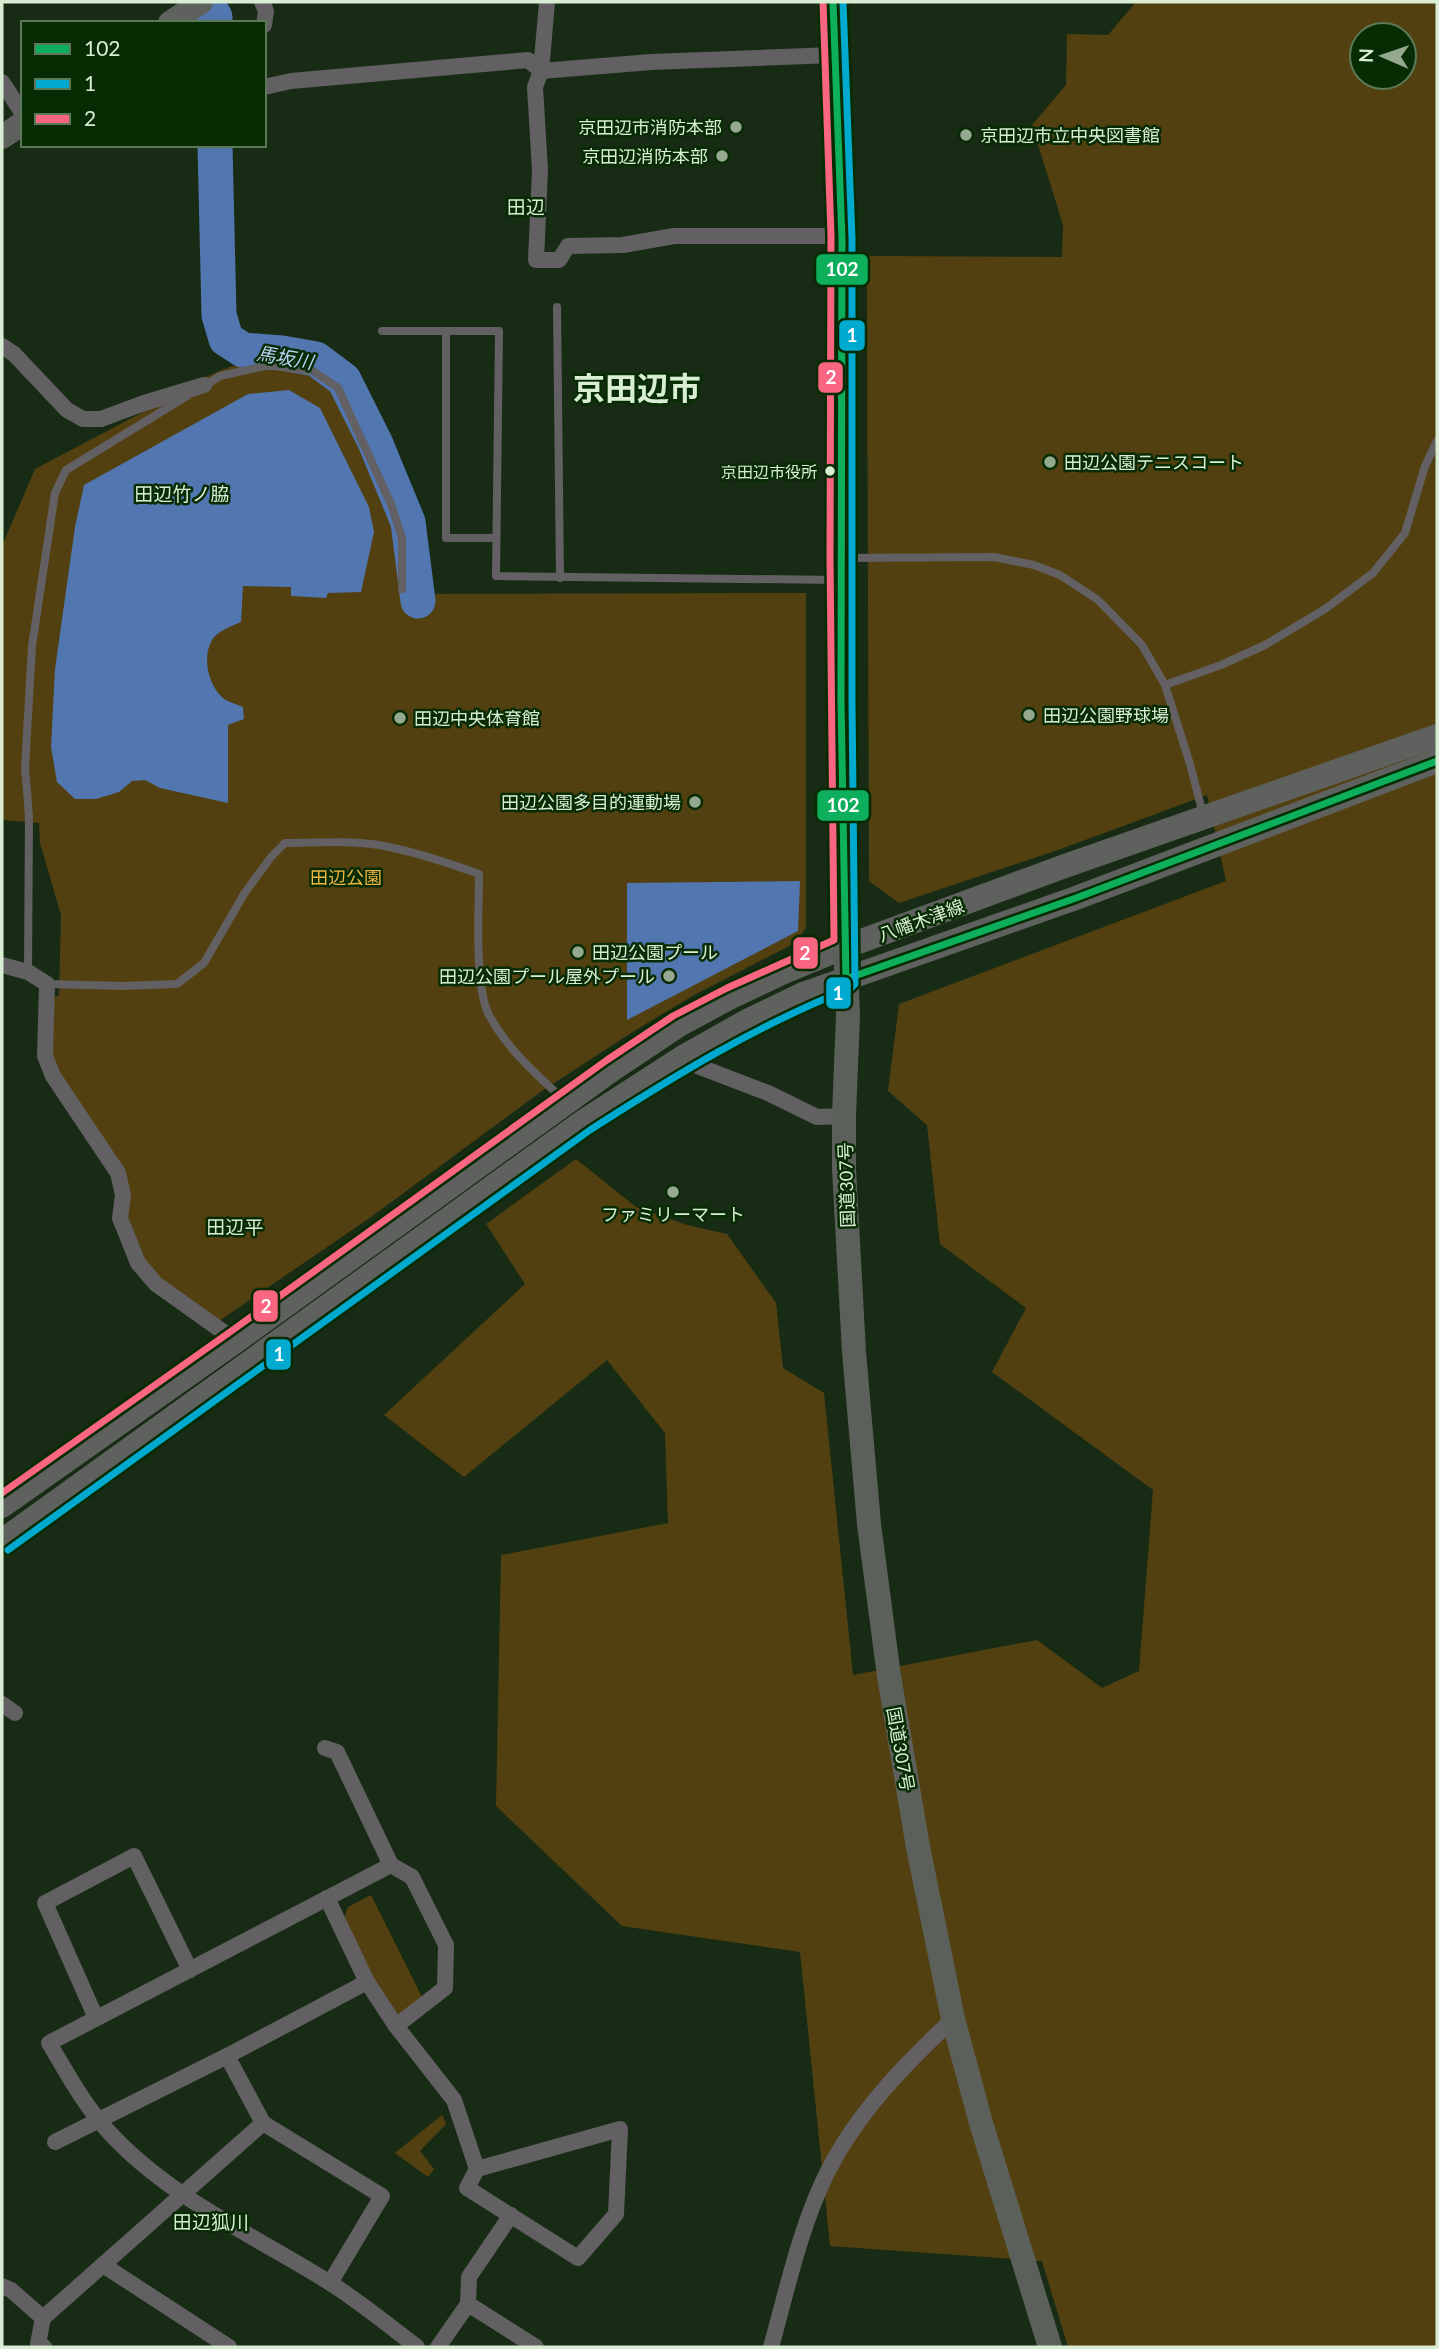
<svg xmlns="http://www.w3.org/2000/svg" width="1439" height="2349" viewBox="0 0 1439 2349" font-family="Lato,'Noto Sans JP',sans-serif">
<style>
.green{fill:#534010;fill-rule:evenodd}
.water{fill:#5176b0}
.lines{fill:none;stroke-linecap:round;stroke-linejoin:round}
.river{stroke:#5176b0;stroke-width:35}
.service{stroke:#626062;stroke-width:8}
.minor{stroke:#626062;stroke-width:16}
.primary{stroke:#5e615d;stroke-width:24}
.trunk{stroke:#5c605a;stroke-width:24}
.bus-1-casing{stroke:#072b02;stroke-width:12}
.bus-2-casing{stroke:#072b02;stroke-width:12}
.bus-3-casing{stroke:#072b02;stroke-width:12}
.bus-1{stroke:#0daf5c;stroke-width:7}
.bus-2{stroke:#00a9ce;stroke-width:7}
.bus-3{stroke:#fa6682;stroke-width:7}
.poi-dot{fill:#95a991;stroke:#072b02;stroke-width:2.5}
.bus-dot{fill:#d8edd4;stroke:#072b02;stroke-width:2.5}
.labels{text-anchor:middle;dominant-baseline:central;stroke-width:5;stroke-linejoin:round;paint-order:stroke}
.bus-label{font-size:16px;fill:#d8edd4;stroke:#072b02;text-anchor:end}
.poi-label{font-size:18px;fill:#d8edd4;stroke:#072b02;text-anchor:start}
.park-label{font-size:18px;fill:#eeb545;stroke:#072b02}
.street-label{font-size:18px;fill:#d8edd4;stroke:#072b02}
.neighbourhood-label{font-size:19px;fill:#d8edd4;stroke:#072b02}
.water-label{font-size:19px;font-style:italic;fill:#b8cef2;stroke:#072b02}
.town-label{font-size:32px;font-weight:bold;fill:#d8edd4;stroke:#072b02}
.line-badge{stroke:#072b02;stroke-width:2.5}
.badge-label{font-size:19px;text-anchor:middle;font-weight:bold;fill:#fff}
</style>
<rect width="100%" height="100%" fill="#182c15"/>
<!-- green -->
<g class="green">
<path d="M1136,2H1437V2347H1068L1042,2261L830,2246L800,1952L622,1926L496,1806L501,1555L668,1523L665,1433L607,1360L464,1477L384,1415L525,1284L486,1224L576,1159L636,1207L687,1225L727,1234L776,1303L783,1368L824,1393L853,1675L1037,1640L1102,1688L1139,1671L1153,1490L992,1372L1026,1308L940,1244L927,1125L888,1091L899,1004L1226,881L1207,795L1058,850L899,903L869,881L867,308V256L1062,257L1063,225L1032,125L1066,85L1067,34L1108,35ZM1362,35H1404V77H1362Z"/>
<path d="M272,359L315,366L342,386L393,496L406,538L409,594L806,593V928L795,943L694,995L634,1031L542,1091L371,1217L219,1321L165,1283L145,1260L128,1217L127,1181L52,1060V997L59,996L61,915L40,843L39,823L2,820V546L35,469L166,400L203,378L229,367Z"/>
<path d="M371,1895L425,2003L396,2026L341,1928L348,1907Z"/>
<path d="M442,2115L446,2124L420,2151L434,2169L428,2177L395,2153Z"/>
</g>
<!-- water -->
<g class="water">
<path d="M289,390L320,408L369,507L374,532L361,592L328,593L326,598L291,596V587L243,586L241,622C232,626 217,631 212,640C202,657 208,685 223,698C228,702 237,704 243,707L244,719L228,725V803L160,788L145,780L132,781L119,792L96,799H75L57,782L51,747L55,669L75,527L84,485L248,394Z"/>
<path d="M800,881L798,931L627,1020V883Z"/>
</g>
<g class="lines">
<!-- river -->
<g class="river">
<path d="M206,2L215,17L214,23"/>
<path d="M215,145L219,315L226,339L243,350L282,353L316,359L344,380L375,442L408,522L418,601"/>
</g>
<!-- service -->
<g class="service">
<path d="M557,307L560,578"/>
<path d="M382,331H499L496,576L838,580"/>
<path d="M446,332V538H496"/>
<path d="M204,386L220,376L270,365L313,371L338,388L391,504L402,538V589"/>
<path d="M842,558L994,557L1034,565L1060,575L1098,600L1142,645L1165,685"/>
<path d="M1203,814L1190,764L1165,685L1221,665L1265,645L1325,609L1373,573L1405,533L1425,466L1437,441"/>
<path d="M28,972L29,816L25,768L32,646L55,493L66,470L187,396"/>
<path d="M47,984L123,986L177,984L204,963L244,894L271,857L285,843C316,843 348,840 379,845C413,851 446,862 479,874C479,908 474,986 489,1015C507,1049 537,1075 565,1101"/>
</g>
<!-- minor -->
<g class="minor">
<path d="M262,2L266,11L264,25"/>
<path d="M547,2L541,71L535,87L540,170L536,260H559L568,246L623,245L674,236H842"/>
<path d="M2,82L23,114"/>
<path d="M264,87L291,81L528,60L541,71L651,62L833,55"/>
<path d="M2,346L14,354L67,410L83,419H101L144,403L204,385"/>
<path d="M2,965L28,972L47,984L45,1056L53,1076L118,1173L123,1195L120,1218L138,1263L156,1284L236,1341"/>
<path d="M683,1057L700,1067L768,1093L817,1117L844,1116"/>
<path d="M2,1704L15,1713"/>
<path d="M325,1748L337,1752L391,1865L412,1877L446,1945L445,1988L396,2026"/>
<path d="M391,1865L49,2043C67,2073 84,2105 108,2131C168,2197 253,2235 327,2281C359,2301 388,2325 417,2347"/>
<path d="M327,1898L367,1982L227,2056L263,2123L382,2196L330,2283"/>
<path d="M367,1982L396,2026L454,2100L477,2169L467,2188L578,2258L616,2214L620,2129L477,2169"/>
<path d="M96,2018L45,1903L134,1856L190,1970"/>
<path d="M55,2142L227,2056"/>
<path d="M103,2265L229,2347"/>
<path d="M2,2286L11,2290L43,2318"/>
<path d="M468,2304L469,2277L511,2215"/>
<path d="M44,2347L38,2344L43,2318L263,2123"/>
<path d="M438,2347L468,2304L536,2347"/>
<path d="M771,2347C787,2290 800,2228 826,2175C856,2114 904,2065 953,2019"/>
</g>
<!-- primary -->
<g class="primary">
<path d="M170,23L201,2"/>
<path d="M2,137L23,123"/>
<path d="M2,1506L236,1341L613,1069L679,1025L731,997L784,972L845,947L1065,866L1437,736"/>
<path d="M2,1541L584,1121L683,1057L747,1021L803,994L1076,898L1437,761"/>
</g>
<!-- trunk -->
<path class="trunk" d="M833,2L842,236L840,558L842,870L848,1015L844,1116V1169L854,1352L869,1524L889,1676L918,1847L953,2019L981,2123L1050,2347"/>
<!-- bus-1 casing -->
<g class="bus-1-casing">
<path id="bus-1" d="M833,2L842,239L841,701L846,979L1076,898L1437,761"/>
</g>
<!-- bus-2 casing -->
<g class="bus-2-casing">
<path id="bus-2" d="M8,1550L590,1130C674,1076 757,1025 851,988L855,984L852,701V239L843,2"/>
</g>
<!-- bus-3 casing -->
<g class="bus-3-casing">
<path id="bus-3" d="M2,1493L230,1332L607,1060L673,1016L727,988L834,940L830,558L831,236L823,2"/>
</g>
<!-- bus-1 -->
<use href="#bus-1" class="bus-1"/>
<!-- bus-2 -->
<use href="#bus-2" class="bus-2"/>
<!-- bus-3 -->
<use href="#bus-3" class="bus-3"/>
</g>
<!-- markers -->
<g class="poi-dot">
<circle cx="736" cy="127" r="7"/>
<circle cx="966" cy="135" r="7"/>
<circle cx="722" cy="156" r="7"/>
<circle cx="1050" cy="462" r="7"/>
<circle cx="1029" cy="715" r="7"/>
<circle cx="400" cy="718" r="7"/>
<circle cx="695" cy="802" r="7"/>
<circle cx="578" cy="952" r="7"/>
<circle cx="669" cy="976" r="7"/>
<circle cx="673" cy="1192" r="7"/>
</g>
<circle class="bus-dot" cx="830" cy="471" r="6"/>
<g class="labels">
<!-- bus labels -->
<g class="bus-label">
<text x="817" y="471">京田辺市役所</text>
</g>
<!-- poi labels -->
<g class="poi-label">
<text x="722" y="127" text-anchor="end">京田辺市消防本部</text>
<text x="980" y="135">京田辺市立中央図書館</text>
<text x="708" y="156" text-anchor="end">京田辺消防本部</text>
<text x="1064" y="462">田辺公園テニスコート</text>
<text x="1043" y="715">田辺公園野球場</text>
<text x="414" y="718">田辺中央体育館</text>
<text x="681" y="802" text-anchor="end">田辺公園多目的運動場</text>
<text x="592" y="952">田辺公園プール</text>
<text x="655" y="976" text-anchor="end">田辺公園プール屋外プール</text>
<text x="673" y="1214" text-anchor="middle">ファミリーマート</text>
</g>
<!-- park labels -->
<g class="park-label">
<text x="346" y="877">田辺公園</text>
</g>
<!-- street labels -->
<g class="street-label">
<text transform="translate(921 920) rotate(-20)">八幡木津線</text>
<text transform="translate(846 1185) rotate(-92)">国道307号</text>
<text transform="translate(901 1749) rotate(80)">国道307号</text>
</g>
<!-- neighbourhood labels -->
<g class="neighbourhood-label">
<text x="526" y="206">田辺</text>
<text x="182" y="493">田辺竹ノ脇</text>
<text x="235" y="1226">田辺平</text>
<text x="211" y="2221">田辺狐川</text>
</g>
<!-- water labels -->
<g class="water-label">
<text transform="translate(285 357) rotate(10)">馬坂川</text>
</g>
<!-- town labels -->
<g class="town-label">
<text x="637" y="387">京田辺市</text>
</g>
</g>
<g class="line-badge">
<rect x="815" y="253" width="54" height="33" rx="7" fill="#0daf5c"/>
<rect x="838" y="319" width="28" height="33" rx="7" fill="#00a9ce"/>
<rect x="817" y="361" width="27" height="33" rx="7" fill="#fa6682"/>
<rect x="816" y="789" width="54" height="33" rx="7" fill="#0daf5c"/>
<rect x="792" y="936" width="27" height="34" rx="7" fill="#fa6682"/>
<rect x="825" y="976" width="27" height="34" rx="7" fill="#00a9ce"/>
<rect x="252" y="1289" width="27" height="34" rx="7" fill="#fa6682"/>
<rect x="265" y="1338" width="27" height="33" rx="7" fill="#00a9ce"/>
</g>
<g class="badge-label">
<text x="842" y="276">102</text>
<text x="852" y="342">1</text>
<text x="831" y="384">2</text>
<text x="843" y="812">102</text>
<text x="805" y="960">2</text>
<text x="838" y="1000">1</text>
<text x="266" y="1313">2</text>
<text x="279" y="1361">1</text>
</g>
<!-- border -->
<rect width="1439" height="2349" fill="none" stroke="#d8edd4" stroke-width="7"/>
<!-- legend -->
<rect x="21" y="21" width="245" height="126" fill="#072b02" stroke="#5b7956" stroke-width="2"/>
<rect x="35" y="44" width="35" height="10" fill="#0daf5c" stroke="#5b7956" stroke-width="2"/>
<text x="84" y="56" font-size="21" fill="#d8edd4">102</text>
<rect x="35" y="79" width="35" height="10" fill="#00a9ce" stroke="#5b7956" stroke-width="2"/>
<text x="84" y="91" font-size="21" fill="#d8edd4">1</text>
<rect x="35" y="114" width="35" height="10" fill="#fa6682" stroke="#5b7956" stroke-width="2"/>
<text x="84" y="126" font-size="21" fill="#d8edd4">2</text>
<!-- north arrow -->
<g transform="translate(1383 56) rotate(272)"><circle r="33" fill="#072b02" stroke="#5b7956" stroke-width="2"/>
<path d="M0-5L12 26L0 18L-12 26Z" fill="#95a991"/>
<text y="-10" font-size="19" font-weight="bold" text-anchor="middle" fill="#d8edd4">N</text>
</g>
</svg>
